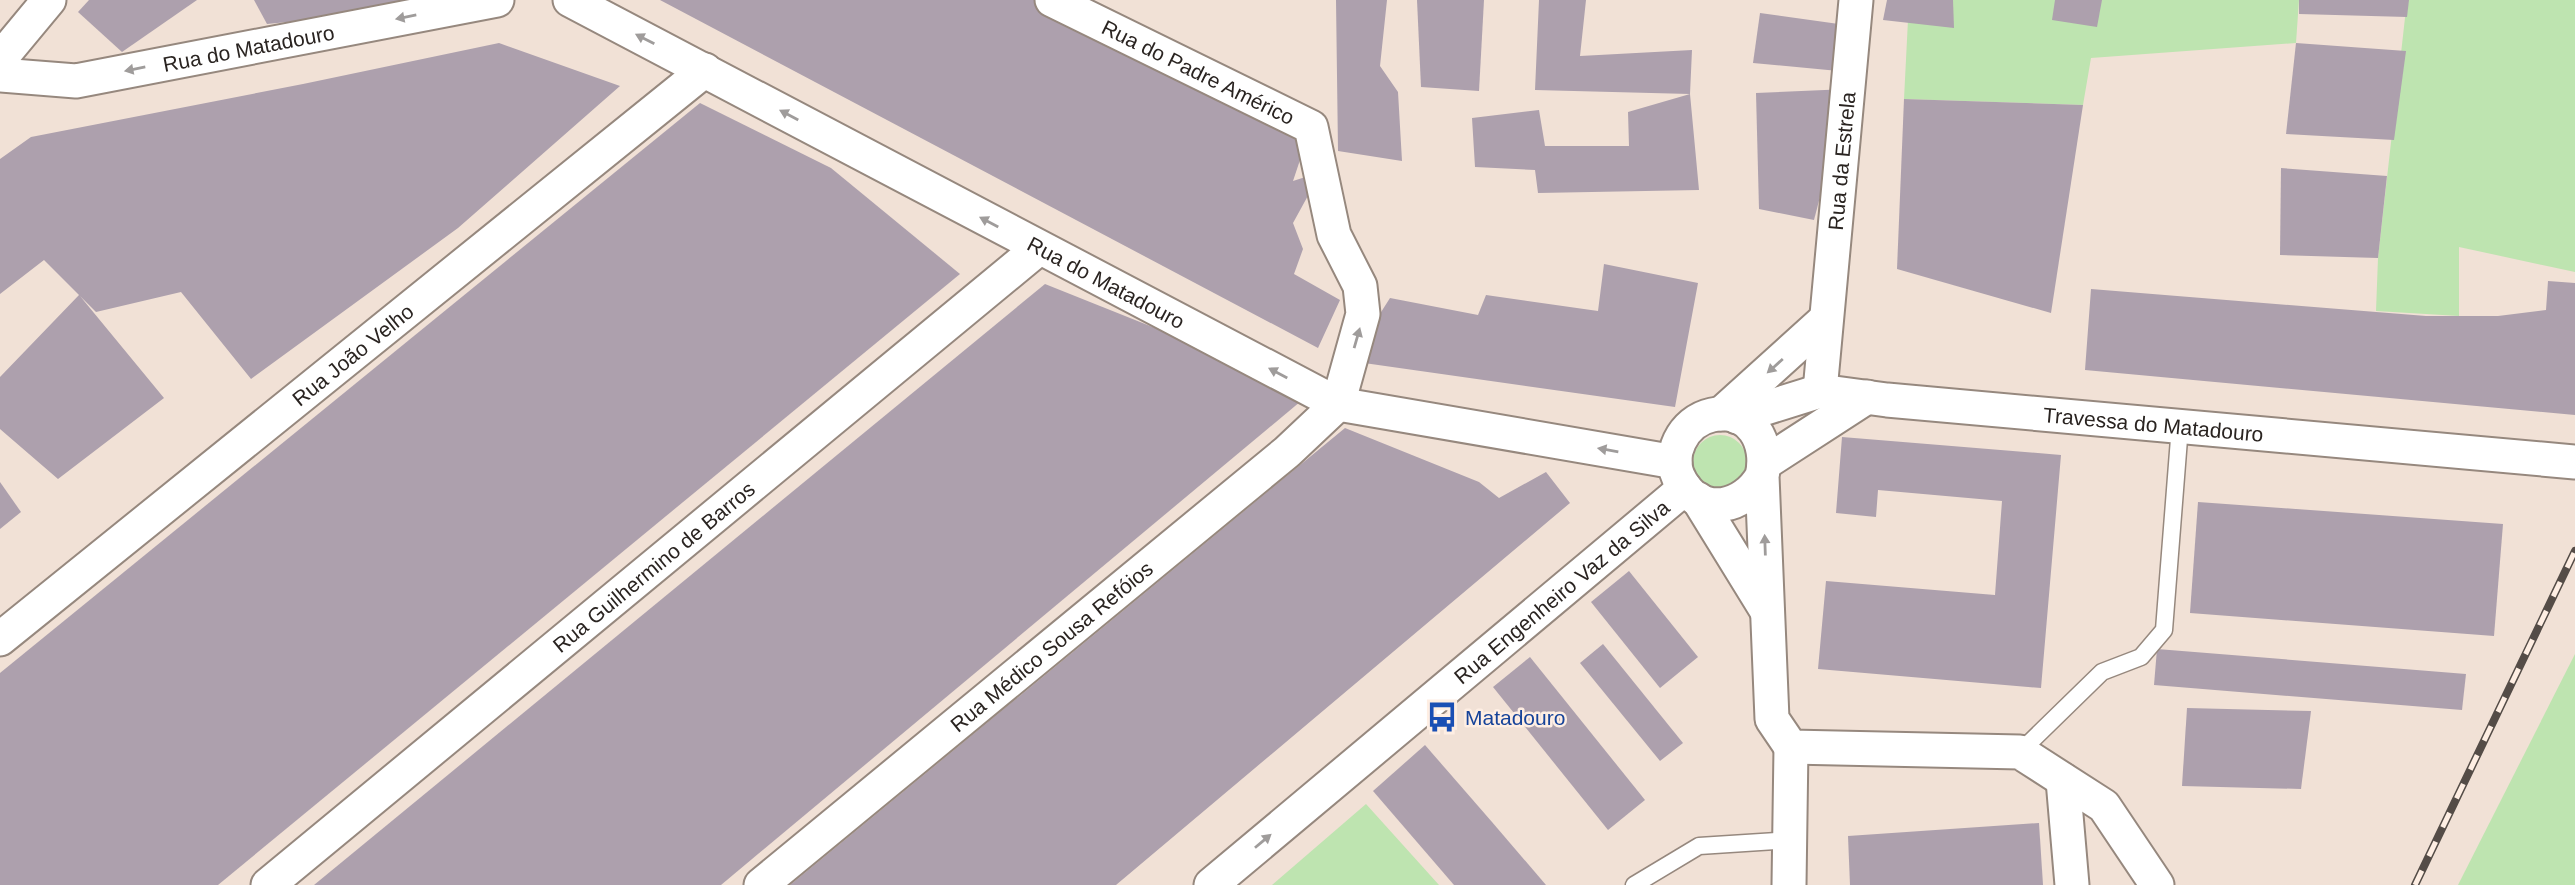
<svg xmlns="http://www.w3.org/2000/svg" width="2575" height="885" viewBox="0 0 2575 885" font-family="Helvetica,sans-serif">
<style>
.green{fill:#bee4b0}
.building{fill:#ada0ad}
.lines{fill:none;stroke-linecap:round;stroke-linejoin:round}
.service-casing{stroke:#96887e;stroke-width:19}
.minor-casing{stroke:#96887e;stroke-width:37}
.service{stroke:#fff;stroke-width:16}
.minor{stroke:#fff;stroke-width:33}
.rail-casing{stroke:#544c47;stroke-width:8}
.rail{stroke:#feeee3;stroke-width:5;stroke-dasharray:16;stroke-linecap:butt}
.oneway{fill:#9f9c9b}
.labels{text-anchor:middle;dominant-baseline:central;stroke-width:5;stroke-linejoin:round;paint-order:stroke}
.street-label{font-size:21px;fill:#2a2421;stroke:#feeee3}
.transit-label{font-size:21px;fill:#164399;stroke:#feeee3;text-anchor:start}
</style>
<rect width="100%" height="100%" fill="#f1e1d6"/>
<!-- green -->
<g class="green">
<path d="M1909,0H2299L2296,43L2091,58L2083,105L1904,99Z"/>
<path d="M2407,0H2575V272L2459,247V316L2376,311L2378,258Z"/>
<circle cx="1720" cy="462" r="27"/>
<path d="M2575,654V885H2458Z"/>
<path d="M1366,804L1439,885H1272Z"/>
</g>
<!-- building -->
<g class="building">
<path d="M89,0H197L122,52L78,12Z"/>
<path d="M254,0H484L480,3L267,24Z"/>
<path d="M660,0H1049L1311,127L1293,181L1321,172L1293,223L1303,249L1294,274L1340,300L1318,348Z"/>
<path d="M1336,0H1387L1380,66L1398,92L1402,161L1338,151Z"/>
<path d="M1417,0H1484L1479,91L1421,87Z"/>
<path d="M1539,0H1586L1580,56L1692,50L1690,94L1535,90Z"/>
<path d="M1887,0H1953L1954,28L1883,20Z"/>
<path d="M2055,0H2102L2097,27L2052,20Z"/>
<path d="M2299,0H2409L2407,17L2299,14Z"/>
<path d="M1760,13L1853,26L1849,72L1753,63Z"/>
<path d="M499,43L620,86L458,228L251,379L181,292L96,312L80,296L164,398L58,479L0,429V377L79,295L44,260L0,294V159L31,137L303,84Z"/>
<path d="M2296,43L2406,51L2394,140L2286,134Z"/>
<path d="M1848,89L1814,220L1759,209L1756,93Z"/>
<path d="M1690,94L1699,190L1538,193L1535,170L1475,167L1472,118L1539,110L1545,146H1629L1628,112Z"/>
<path d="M1904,99L2083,105L2051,313L1897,269Z"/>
<path d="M700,103L831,168L960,274L218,885H0V673Z"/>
<path d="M2281,168L2387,176L2378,258L2280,255Z"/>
<path d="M1604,264L1698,283L1675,407L1350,361L1390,298L1478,315L1486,295L1598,311Z"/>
<path d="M2548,281L2575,283V415L2085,370L2091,289L2426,316H2498L2546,310Z"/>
<path d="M1045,284L1313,391L721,885H314Z"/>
<path d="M1345,428L1479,482L1499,498L1546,472L1570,503L1116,885H790Z"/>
<path d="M1842,437L2061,455L2041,688L1818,669L1826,581L1995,595L2002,501L1878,490L1876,517L1836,513Z"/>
<path d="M0,482L21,512L0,529Z"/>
<path d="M2198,502L2503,524L2494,636L2190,613Z"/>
<path d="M1629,571L1698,657L1660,688L1591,602Z"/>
<path d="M1603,644L1683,743L1660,761L1580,663Z"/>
<path d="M2157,649L2466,674L2462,710L2154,685Z"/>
<path d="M1530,657L1645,800L1608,830L1493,687Z"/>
<path d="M2187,708L2311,711L2301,789L2182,786Z"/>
<path d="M1425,745L1492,822L1546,885H1454L1373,791Z"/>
<path d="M2039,823L2043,885H1850L1848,836Z"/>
</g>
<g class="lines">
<!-- service casing -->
<g class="service-casing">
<g id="service">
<path d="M2020,752L2102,672L2141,657L2164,630L2180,426"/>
<path d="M1634,885L1699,846L1790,840"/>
</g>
</g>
<!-- minor casing -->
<g class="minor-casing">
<g id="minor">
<path id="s1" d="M570,0L1338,404L1675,462"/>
<path id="s2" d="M1052,0L1311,127L1334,235L1360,286L1363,314L1338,404"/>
<path d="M0,59L49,0"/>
<path id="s3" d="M0,75L76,81L497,0"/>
<path id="s4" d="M1820,391L1856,0"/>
<path d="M1721,414L1825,320"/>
<path id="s5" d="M1737,417L1820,391L1887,400L2575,462"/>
<path d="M1765,463L1867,397"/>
<path d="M1762,476C1744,508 1702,518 1681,482C1665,456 1683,421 1712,415C1751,407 1770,443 1762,476L1772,719L1791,747L2020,752L2104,806L2157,885"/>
<path d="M1698,499L1767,611"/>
<path id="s6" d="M0,639L705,70"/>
<path d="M2063,780L2072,885"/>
<path id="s7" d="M268,885L1039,248"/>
<path id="s8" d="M761,885L1287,452L1338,404"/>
<path id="s9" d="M1211,885L1685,488"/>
<path d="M1789,885L1791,747"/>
</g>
</g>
<!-- service -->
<use href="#service" class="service"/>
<!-- minor -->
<use href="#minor" class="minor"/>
<!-- rail casing -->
<g class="rail-casing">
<path id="rail" d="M2415,885L2575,551"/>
</g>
<!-- rail -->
<use href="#rail" class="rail"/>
</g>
<!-- one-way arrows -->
<defs><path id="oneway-solid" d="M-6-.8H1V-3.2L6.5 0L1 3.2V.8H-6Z" transform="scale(1.75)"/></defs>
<g class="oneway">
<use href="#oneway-solid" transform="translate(406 17) rotate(169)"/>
<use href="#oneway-solid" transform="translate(645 39) rotate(-153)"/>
<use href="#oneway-solid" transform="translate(135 69) rotate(169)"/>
<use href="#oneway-solid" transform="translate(789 115) rotate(-152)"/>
<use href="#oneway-solid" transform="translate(989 222) rotate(-152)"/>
<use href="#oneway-solid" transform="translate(1357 338) rotate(-74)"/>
<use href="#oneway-solid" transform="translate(1775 366) rotate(138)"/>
<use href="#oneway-solid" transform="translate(1278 373) rotate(-152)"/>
<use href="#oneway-solid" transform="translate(1608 450) rotate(-170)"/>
<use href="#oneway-solid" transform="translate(1765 545) rotate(-92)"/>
<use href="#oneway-solid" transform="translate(1263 841) rotate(-40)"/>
</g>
<!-- icons -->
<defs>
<g id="bus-bare" transform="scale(2.415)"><path d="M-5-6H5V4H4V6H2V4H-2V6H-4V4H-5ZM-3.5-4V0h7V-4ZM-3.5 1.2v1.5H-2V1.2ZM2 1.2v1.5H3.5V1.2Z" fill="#1a4fb4" stroke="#feeee3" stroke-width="2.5" paint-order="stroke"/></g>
</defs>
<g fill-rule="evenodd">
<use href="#bus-bare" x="1442" y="717"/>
</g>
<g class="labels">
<!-- street labels -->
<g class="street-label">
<text stroke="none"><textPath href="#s3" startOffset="252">Rua do Matadouro</textPath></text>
<text stroke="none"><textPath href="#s2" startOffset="163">Rua do Padre Américo</textPath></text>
<text stroke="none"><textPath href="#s4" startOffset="231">Rua da Estrela</textPath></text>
<text stroke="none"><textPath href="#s1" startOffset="606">Rua do Matadouro</textPath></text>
<text stroke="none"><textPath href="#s6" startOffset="453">Rua João Velho</textPath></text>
<text stroke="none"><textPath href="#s5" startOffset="422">Travessa do Matadouro</textPath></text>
<text stroke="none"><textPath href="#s7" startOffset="500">Rua Guilhermino de Barros</textPath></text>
<text stroke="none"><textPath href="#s9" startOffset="457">Rua Engenheiro Vaz da Silva</textPath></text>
<text stroke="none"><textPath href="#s8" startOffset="376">Rua Médico Sousa Refóios</textPath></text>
</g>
<!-- transit labels -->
<g class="transit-label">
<text x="1465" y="717">Matadouro</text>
</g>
</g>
</svg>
